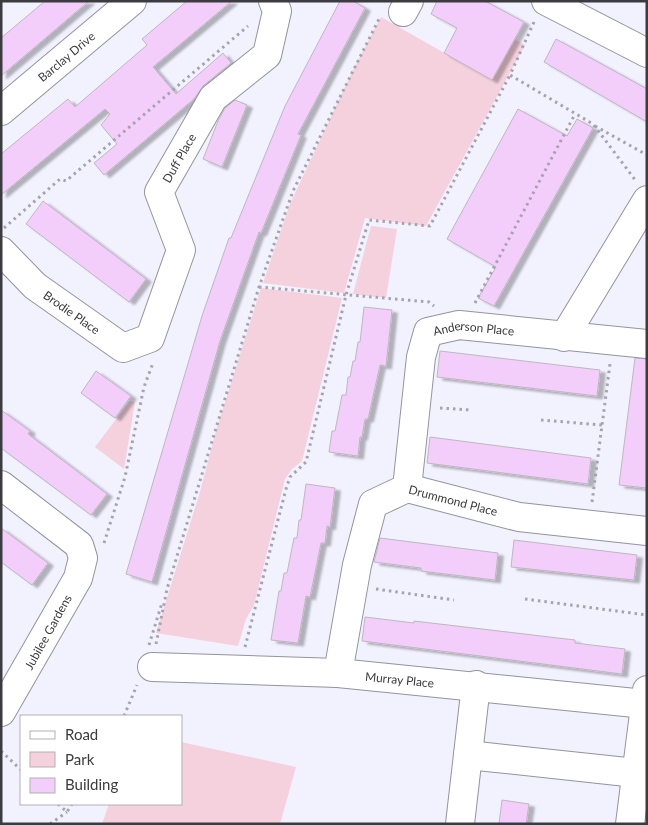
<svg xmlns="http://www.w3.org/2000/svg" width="648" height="825" viewBox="0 0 648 825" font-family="Lato,sans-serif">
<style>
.green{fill:#f5d0dd}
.building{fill:#f4cefa;stroke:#beb6c0;filter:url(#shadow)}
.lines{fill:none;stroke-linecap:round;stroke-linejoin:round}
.minor-casing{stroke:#94939f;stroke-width:30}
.path{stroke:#a5a4ad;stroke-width:3;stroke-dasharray:2.5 4;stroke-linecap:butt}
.minor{stroke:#fff;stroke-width:28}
.labels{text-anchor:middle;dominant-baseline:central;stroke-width:4.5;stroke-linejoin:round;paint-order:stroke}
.street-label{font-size:12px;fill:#3c3b40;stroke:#fff}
</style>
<defs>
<filter id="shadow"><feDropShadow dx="5.5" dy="3" stdDeviation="1" flood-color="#0004"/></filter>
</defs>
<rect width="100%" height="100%" fill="#f2f1fe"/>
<!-- green -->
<g class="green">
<path d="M381,17L492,80L514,39L525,45L426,226L365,218L344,293L263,283L290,204L353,70Z"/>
<path d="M371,226L397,229L386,298L353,294Z"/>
<path d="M261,288L342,298L302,461L292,469L285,479L254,605L246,619L238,646L156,633L200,492L216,431Z"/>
<path d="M130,401L135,402L124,469L95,447Z"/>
<path d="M181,742L296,767L280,824H102L109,804H181Z"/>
</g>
<!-- building -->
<g class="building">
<path d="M45,1H89L1,76V38Z"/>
<path d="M187,1H232L153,67L176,94L223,53L231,63L203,86L194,99L104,175L94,163L117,144L101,125L110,114L105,109L1,195V154L68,99L75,107L147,45L142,39Z"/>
<path d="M340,1H353L365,8L298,134L301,135L261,233L259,232L220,341L152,582L126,574L202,316L229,238H231L285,106Z"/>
<path d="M437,1H485L524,22L492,80L444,53L457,28L431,14Z"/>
<path d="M556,39L647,89V122L544,62Z"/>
<path d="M235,100L247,105L222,167L203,159L218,121L225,108Z"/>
<path d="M518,109L567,136L577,119L593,128L494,306L478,298L496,267L447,239Z"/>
<path d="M43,201L146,279L129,302L26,224Z"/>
<path d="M364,307L392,310L386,366L380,365L368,419H365L362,437H360L358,456L329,452L332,431H335L342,395H346L348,377H350L353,361H355L358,342H360Z"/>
<path d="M440,351L600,370L597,396L437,377Z"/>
<path d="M635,358L647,359V488L619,485Z"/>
<path d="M96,371L131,396L115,418L81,393Z"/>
<path d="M1,410L30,431L28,434L107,494L91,515L1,448Z"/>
<path d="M430,437L591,458L588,484L427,463Z"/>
<path d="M306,484L335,488L330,527L327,526L325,543H321L310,597L306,596L298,643L271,640L279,591H281L284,573H287L294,538H297L299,520H301Z"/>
<path d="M1,528L48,563L32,585L1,562Z"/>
<path d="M380,538L498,553L495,580L421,571V568L374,562Z"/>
<path d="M514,540L637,555L634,580L511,567Z"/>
<path d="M365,617L414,623V621L575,640V643L625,649L622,674L362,641Z"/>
<path d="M502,800L529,804L526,824H499Z"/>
</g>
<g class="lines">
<!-- minor casing -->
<g class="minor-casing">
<g id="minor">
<path d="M546,1L647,53"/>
<path d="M403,12L409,1"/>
<path id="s1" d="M1,111L132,1"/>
<path id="s2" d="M1,251L35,286L123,348L150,338L181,250L159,192L213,98L267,55L277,11L273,1"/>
<path d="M564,337L647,200"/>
<path d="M1,485L79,545L83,558L78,578L1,712"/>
<path id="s3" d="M407,488L421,357L428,332L459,325L647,344"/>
<path id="s4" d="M152,667L338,673L645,704"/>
<path id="s5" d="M338,673L357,565L373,504L407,488L519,517L647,531"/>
<path d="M468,755L636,773"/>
<path d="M460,824L476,685"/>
<path d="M630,824L647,690"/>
</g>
</g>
<!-- path -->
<g class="path">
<path d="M534,22L510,75L593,124L636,181"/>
<path d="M595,126L647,155"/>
<path d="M4,228L60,179L66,181L248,26"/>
<path d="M259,287L429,302L434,306"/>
<path d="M475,303L575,114"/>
<path d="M440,408L471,410"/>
<path d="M541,420L602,425"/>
<path d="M592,502L610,364"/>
<path d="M104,543L125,477L144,387L153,363"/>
<path d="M376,589L454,600"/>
<path d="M525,599L647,615"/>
<path d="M156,644L167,589L259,287L293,191L380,17"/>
<path d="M149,645L162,603"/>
<path d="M245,647L286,489L290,477L306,462L346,295L369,220L430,226L510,75"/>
<path d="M124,716L137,685"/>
<path d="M1,751L21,770"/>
<path d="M58,804L67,812L72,804"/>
<path d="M50,824L67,812"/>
</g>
<!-- minor -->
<use href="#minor" class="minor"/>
</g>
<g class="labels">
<!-- street labels -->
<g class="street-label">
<text stroke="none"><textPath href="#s1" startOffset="85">Barclay Drive</textPath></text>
<text stroke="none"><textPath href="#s2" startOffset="380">Duff Place</textPath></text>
<text stroke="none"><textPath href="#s2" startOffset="94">Brodie Place</textPath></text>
<text stroke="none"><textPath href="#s3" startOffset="204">Anderson Place</textPath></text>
<text stroke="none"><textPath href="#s5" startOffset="258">Drummond Place</textPath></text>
<text transform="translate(48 632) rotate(-61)">Jubilee Gardens</text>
<text stroke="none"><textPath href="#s4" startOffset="248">Murray Place</textPath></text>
</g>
</g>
<!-- border -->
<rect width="648" height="825" fill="none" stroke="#3c3b40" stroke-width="5"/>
<!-- legend -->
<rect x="20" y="715" width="162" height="90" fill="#ffffff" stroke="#b1b1b3"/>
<rect x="30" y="731" width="25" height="8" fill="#ffffff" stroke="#b1b1b3"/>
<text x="65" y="740" font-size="15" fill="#3c3b40">Road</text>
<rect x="30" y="752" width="25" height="15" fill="#f5d0dd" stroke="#b1b1b3"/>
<text x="65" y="765" font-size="15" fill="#3c3b40">Park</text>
<rect x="30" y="778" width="25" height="15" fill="#f4cefa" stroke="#b1b1b3"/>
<text x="65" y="790" font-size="15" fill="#3c3b40">Building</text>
</svg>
